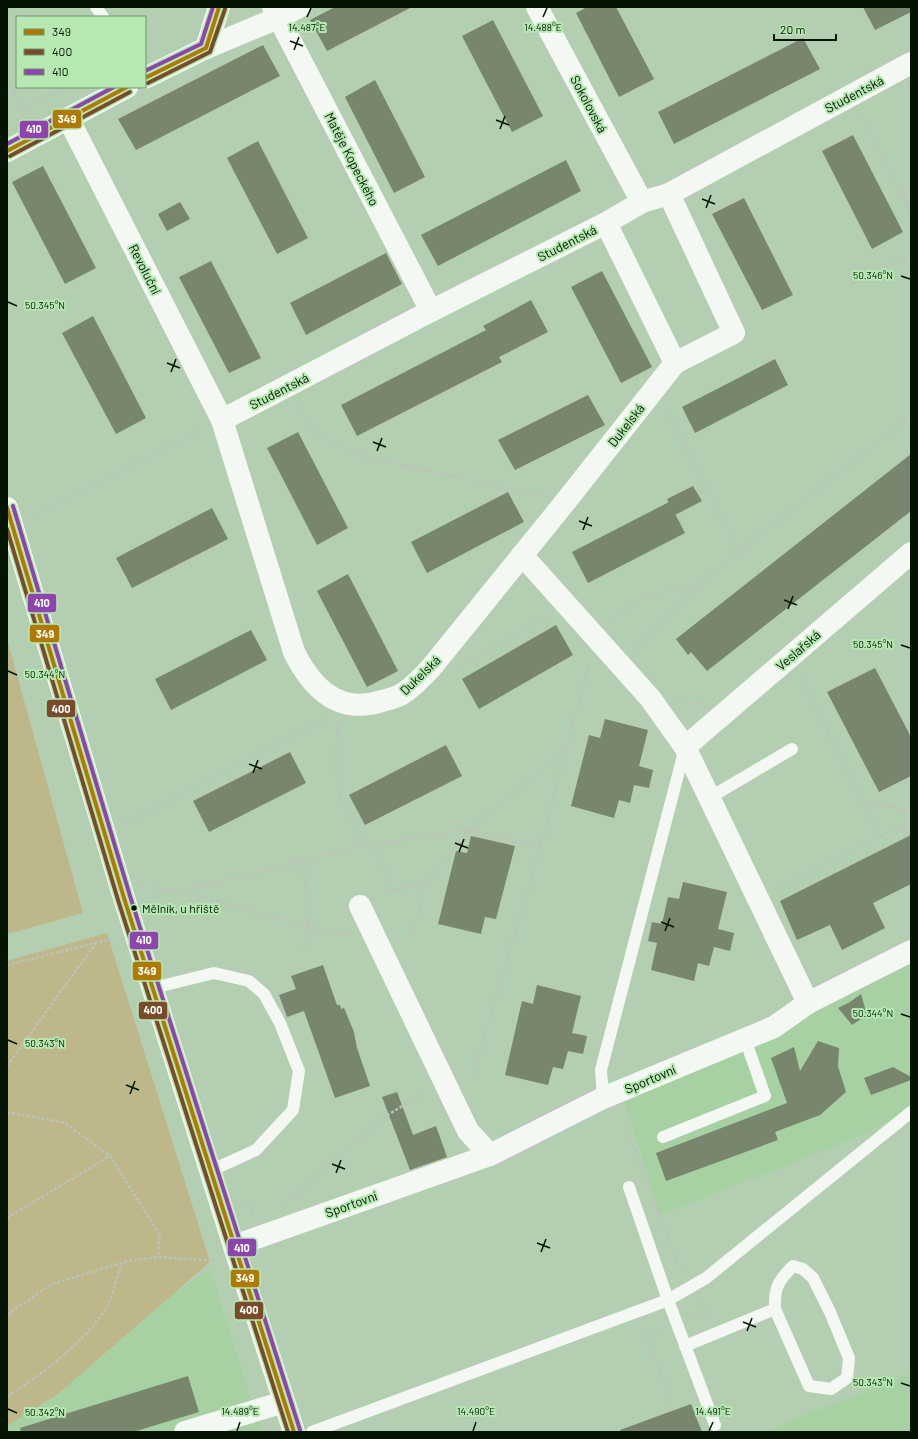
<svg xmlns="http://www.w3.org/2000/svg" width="918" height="1439" viewBox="0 0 918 1439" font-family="Barlow,sans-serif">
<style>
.built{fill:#a7d0a3}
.green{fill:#beb789}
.building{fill:#77866d}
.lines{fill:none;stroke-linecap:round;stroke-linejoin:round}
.path{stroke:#bcc3ba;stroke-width:2.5;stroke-dasharray:3 2;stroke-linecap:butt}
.service{stroke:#f4f8f3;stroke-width:12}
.minor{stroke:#f4f8f3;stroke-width:22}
.bus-1-casing{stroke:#b6e8b2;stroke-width:7}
.bus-2-casing{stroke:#b6e8b2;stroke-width:7}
.bus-3-casing{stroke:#b6e8b2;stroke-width:7}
.bus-1{stroke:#ae7a01;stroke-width:4}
.bus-2{stroke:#7a4b2a;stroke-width:4}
.bus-3{stroke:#8e44ad;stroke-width:4}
.ticks{fill:none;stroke:#031403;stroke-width:1.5}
.bus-dot{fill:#031403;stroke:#b6e8b2;stroke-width:1.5}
.labels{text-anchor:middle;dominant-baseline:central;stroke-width:4;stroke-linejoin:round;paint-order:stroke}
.bus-label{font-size:12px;fill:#031403;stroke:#b6e8b2;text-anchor:start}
.street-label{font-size:13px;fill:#031403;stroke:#b6e8b2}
.ticks-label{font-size:10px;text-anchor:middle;fill:#031403;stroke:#b6e8b2;stroke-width:4;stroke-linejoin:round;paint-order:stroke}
.line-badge{stroke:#b6e8b2;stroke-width:1.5}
.badge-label{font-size:11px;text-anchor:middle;font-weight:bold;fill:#fff}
</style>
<rect width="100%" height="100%" fill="#b4ceb2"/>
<!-- built -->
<g class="built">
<path d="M911,957V1111L841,1144L660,1215L625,1103Z"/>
<path d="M210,1268L261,1432H7V1426L58,1394L171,1296Z"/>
<path d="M911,1373V1432H763Z"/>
</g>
<!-- green -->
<g class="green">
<path d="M7,639L83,913L7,934Z"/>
<path d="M107,933L210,1262L58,1394L7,1426V961Z"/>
</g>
<!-- building -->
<g class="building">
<path d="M335,7H412L327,51L310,20Z"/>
<path d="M587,7H616L654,79L619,97L576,13Z"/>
<path d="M863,7H911V12L875,30Z"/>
<path d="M493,20L543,116L512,132L462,36Z"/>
<path d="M803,38L820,69L674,144L658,112Z"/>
<path d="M263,45L280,76L136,150L118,119Z"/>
<path d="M375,80L425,177L394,193L345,97Z"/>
<path d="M853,135L903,232L872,249L822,151Z"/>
<path d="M258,141L308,238L277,254L227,158Z"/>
<path d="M566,160L581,191L438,266L421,235Z"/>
<path d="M43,166L96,268L65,284L12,182Z"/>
<path d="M744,198L793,295L762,310L712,214Z"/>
<path d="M180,202L190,219L167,231L158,214Z"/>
<path d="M386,253L402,284L306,335L290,303Z"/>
<path d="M211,261L261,358L229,373L179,277Z"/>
<path d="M602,271L652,367L621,383L571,287Z"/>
<path d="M531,300L548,332L499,357L502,362L357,436L341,405L486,330L483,326Z"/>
<path d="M93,316L146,418L116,434L62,333Z"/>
<path d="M775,359L788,385L695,433L682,407Z"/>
<path d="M588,395L605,425L515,470L498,440Z"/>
<path d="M298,432L348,528L317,545L267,448Z"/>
<path d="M911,454V511L707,671L691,652L688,655L676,639Z"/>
<path d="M693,486L702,501L675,515L667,499Z"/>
<path d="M508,492L524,522L427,573L411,542Z"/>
<path d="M669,502L685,533L588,583L572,552Z"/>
<path d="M212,508L228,539L132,588L116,558Z"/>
<path d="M348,574L398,671L367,687L317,591Z"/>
<path d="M556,625L573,655L479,709L462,679Z"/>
<path d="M251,630L267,660L171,710L155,679Z"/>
<path d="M875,668L911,737V776L879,792L827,692Z"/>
<path d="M605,719L648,730L639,766L653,770L649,788L634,785L630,803L619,800L614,818L571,806L589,735L600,738Z"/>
<path d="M446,745L462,776L365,825L349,795Z"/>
<path d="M290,752L306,783L209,832L193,801Z"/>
<path d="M911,835V884L873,903L885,928L842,950L830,925L797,940L780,901Z"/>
<path d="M471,836L515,846L496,919L485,917L481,934L438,924L456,851L467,853Z"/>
<path d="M683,882L727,892L718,929L734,933L730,951L714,947L709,966L698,963L694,981L651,970L657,943L648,941L652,922L662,924L668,897L679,899Z"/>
<path d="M323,965L337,1005H340L341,1009L344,1008L354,1032L357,1048L370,1086L335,1098L304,1011L287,1017L279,995L296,989L291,976Z"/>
<path d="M537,985L581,996L572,1033L587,1036L583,1054L568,1051L563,1069L553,1067L548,1085L505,1075L522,1001L533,1004Z"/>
<path d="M861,994L867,1015L852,1025L838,1008L850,1002Z"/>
<path d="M818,1041L839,1048L838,1066L846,1092L820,1115L775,1132L778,1140L666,1181L656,1153L787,1103L771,1058L794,1047L800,1071Z"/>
<path d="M893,1067L911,1077V1080L871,1095L864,1078Z"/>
<path d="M397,1092L413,1135L436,1126L447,1157L410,1170L382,1097Z"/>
<path d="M188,1376L199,1412L133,1432H21L20,1428Z"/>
<path d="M691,1404L702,1432H620V1430Z"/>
</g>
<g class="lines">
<!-- path -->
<g class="path">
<path d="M7,80L22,109L65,87"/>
<path d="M860,113L911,213"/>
<path d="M852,283L911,255"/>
<path d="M298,404L315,435L367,457L542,496"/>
<path d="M667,409L739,552"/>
<path d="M32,516L202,430"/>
<path d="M609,622L644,597L700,583L911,415"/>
<path d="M633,649L700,584"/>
<path d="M461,667L548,615"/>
<path d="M678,700L689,705L706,700"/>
<path d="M338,723L336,751L337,785L339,797L367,845L380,857L392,890L425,885"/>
<path d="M864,801L911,811"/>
<path d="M124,824L327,718"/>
<path d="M881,836L911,820"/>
<path d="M303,860L308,927L303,950"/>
<path d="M142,887L180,891L367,845L469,830L541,845"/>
<path d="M777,889L881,836L800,676"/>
<path d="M181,891L308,927L350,936"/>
<path d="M412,936L425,885L469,830L565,750"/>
<path d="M7,965L115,938"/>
<path d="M7,1066L96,943"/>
<path d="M473,1074L541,845L589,663"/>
<path d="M7,1112L65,1123L110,1156"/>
<path d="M629,1134L677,1261L686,1268"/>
<path d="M246,1199L254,1217"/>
<path d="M285,1204L383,1118L426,1091"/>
<path d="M7,1218L110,1156L160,1235L158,1257"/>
<path d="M7,1315L52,1284L128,1261L158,1257L217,1261"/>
<path d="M692,1319L708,1313L700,1299"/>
<path d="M662,1330L646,1336L673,1404"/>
<path d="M7,1397C41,1375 80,1345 104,1312C111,1303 117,1276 122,1263"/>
<path d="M382,1423L385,1432"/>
</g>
<!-- service -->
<g class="service">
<path d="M96,7L103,17"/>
<path d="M709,798L792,749"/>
<path d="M153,988L214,973L249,981L264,994L280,1023L299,1071L293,1110L256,1150L210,1171"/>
<path d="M603,1098L601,1070L685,748"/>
<path d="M663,1137L765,1096L745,1039"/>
<path d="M629,1187L668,1300L715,1425"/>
<path d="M685,1346L775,1309L809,1386L831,1389L847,1378L849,1358L830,1312L813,1278L803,1269L793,1266C778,1281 774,1288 775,1309"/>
<path d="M312,1432L668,1300L706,1278L911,1112"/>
</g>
<!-- minor -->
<g class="minor">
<path d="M273,7L431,311"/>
<path d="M537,7L642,202"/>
<path d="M206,48L278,18L299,7"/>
<path d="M145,78L206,48L219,7"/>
<path d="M68,118L222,420L294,652C312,688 338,715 382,701C390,699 399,697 405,692C414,686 422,677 430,669L566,501L675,363L734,333L669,194"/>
<path d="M7,151L127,87"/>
<path d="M606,223L675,363"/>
<path d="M222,420L431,311L606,223L642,202L669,194L911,63"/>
<path d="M7,508L124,898L244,1278L294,1432"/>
<path d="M522,555L650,698L685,747L808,1003"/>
<path d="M685,747L911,553"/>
<path d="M360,906L468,1131L490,1155L603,1098L774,1027L808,1003L911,951"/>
<path d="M234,1246L490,1155"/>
<path d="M185,1432L284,1402"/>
</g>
<!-- bus-1 casing -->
<g class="bus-1-casing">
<g id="bus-1">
<path d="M145,78L206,48L219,7"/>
<path d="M7,151L127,87"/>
<path d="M7,508L124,898L294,1432"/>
</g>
</g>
<!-- bus-2 casing -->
<g class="bus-2-casing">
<g id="bus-2">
<path d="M148,83L210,52L225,9"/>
<path d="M10,156L130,92"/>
<path d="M7,529L118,900L288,1432"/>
</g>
</g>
<!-- bus-3 casing -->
<g class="bus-3-casing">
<g id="bus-3">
<path d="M145,71L201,44L213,7"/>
<path d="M7,144L114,87"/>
<path d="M13,506L130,896L300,1430"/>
</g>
</g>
<!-- bus-1 -->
<use href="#bus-1" class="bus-1"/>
<!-- bus-2 -->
<use href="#bus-2" class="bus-2"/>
<!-- bus-3 -->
<use href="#bus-3" class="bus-3"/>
</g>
<!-- ticks -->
<path class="ticks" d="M307,17L311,8M543,17L547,8M290,41L303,46M294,50L299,37M496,120L509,125M500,129L505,116M702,199L715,204M706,208L711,195M901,276L910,279M8,302L17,306M167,363L180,368M171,372L176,359M373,442L386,447M377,451L382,438M579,521L592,526M583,530L588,517M784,600L797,605M788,609L793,596M901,645L910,648M8,671L17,675M249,764L262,769M253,773L258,760M455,843L468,848M459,852L464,839M661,922L674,927M665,931L670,918M901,1014L910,1017M8,1040L17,1044M126,1085L139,1090M130,1094L135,1081M332,1164L345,1169M336,1173L341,1160M537,1243L550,1248M541,1252L546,1239M743,1322L756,1327M747,1331L752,1318M901,1383L910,1386M8,1409L17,1413M237,1431L240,1422M473,1431L476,1422M709,1431L713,1422"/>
<!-- markers -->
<circle class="bus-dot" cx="134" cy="908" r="3.5"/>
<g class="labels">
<!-- bus labels -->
<g class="bus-label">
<text x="142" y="908">Mělník, u hřiště</text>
</g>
<!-- street labels -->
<g class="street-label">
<text transform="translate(854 94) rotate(-28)">Studentská</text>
<text transform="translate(589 104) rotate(62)">Sokolovská</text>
<text transform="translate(352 159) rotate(63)">Matěje Kopeckého</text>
<text transform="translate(567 243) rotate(-27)">Studentská</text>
<text transform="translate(145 269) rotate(63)">Revoluční</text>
<text transform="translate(279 391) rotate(-27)">Studentská</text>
<text transform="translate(626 425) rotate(-52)">Dukelská</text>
<text transform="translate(798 650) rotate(-41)">Veslařská</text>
<text transform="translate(420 675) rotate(-44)">Dukelská</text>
<text transform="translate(650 1079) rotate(-23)">Sportovní</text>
<text transform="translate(351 1204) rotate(-20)">Sportovní</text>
</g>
</g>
<g class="ticks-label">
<text x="307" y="31">14.487°E</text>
<text x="543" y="31">14.488°E</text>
<text x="873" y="279">50.346°N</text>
<text x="45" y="309">50.345°N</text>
<text x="873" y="648">50.345°N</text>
<text x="45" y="678">50.344°N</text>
<text x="873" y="1017">50.344°N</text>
<text x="45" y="1047">50.343°N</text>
<text x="873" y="1386">50.343°N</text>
<text x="240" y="1415">14.489°E</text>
<text x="476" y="1415">14.490°E</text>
<text x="713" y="1415">14.491°E</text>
<text x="45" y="1416">50.342°N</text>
</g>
<g class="line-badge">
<rect x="52" y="109" width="30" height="20" rx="4" fill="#ae7a01"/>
<rect x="19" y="120" width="30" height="19" rx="4" fill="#8e44ad"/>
<rect x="27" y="593" width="30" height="20" rx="4" fill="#8e44ad"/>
<rect x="29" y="624" width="31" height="19" rx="4" fill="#ae7a01"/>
<rect x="46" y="699" width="30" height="19" rx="4" fill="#7a4b2a"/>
<rect x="129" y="931" width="30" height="19" rx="4" fill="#8e44ad"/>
<rect x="132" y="961" width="30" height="20" rx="4" fill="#ae7a01"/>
<rect x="138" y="1001" width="30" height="19" rx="4" fill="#7a4b2a"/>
<rect x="227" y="1238" width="30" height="19" rx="4" fill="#8e44ad"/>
<rect x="230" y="1269" width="30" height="19" rx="4" fill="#ae7a01"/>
<rect x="234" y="1301" width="30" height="19" rx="4" fill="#7a4b2a"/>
</g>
<g class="badge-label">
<text x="67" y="123">349</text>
<text x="34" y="133">410</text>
<text x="42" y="607">410</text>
<text x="45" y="638">349</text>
<text x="61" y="713">400</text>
<text x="144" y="944">410</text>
<text x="147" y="975">349</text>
<text x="153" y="1014">400</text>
<text x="242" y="1252">410</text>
<text x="245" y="1282">349</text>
<text x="249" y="1314">400</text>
</g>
<!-- border -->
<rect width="918" height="1439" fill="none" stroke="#031403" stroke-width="16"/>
<!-- legend -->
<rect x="16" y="16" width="130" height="72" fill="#b6e8b2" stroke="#6e936c"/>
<rect x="24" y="29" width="20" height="6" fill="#ae7a01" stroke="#6e936c"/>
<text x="52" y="36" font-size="12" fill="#031403">349</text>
<rect x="24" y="49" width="20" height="6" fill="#7a4b2a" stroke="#6e936c"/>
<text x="52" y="56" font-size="12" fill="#031403">400</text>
<rect x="24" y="69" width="20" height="6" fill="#8e44ad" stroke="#6e936c"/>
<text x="52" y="76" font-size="12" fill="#031403">410</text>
<!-- scale -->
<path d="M774 34v6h62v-6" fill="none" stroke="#031403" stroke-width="2"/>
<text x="780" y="34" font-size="12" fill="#031403" stroke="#b6e8b2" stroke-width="3" paint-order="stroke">20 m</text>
</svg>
